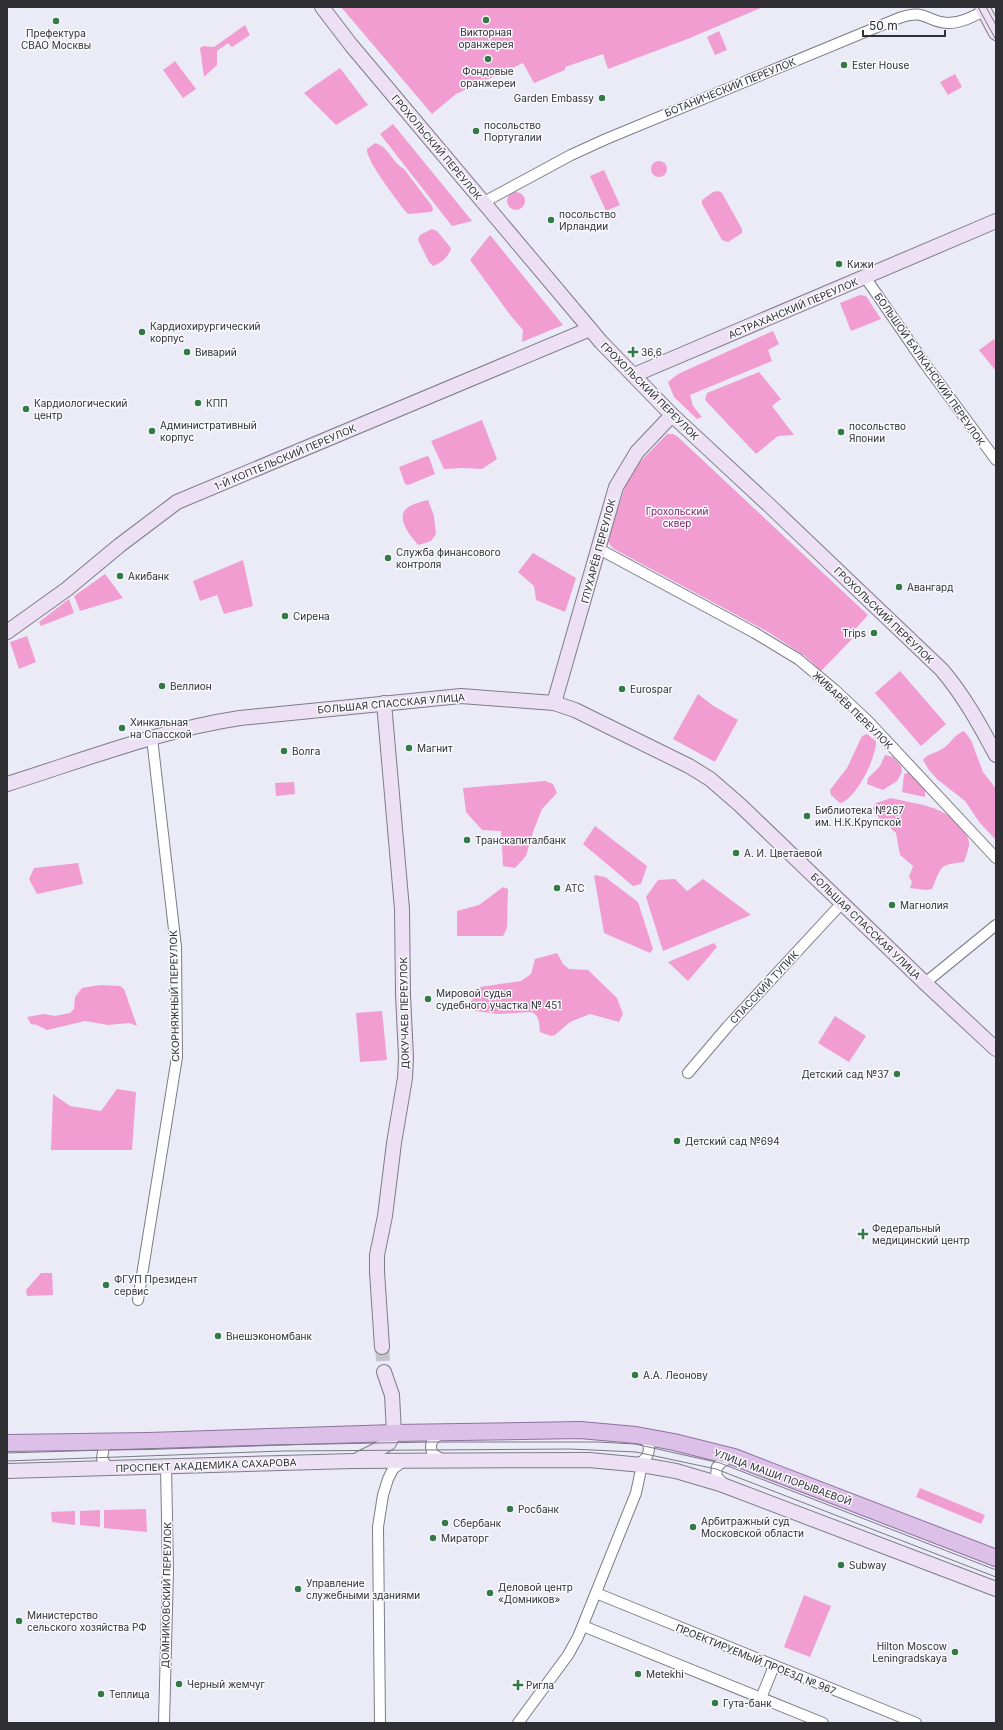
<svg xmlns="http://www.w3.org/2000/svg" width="1003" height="1730" viewBox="0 0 1003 1730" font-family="Inter,sans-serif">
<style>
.green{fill:#f19dd1}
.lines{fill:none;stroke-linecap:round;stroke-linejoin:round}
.secondary-tunnel{stroke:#c5c5d0;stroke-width:14;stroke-dasharray:14 7;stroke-linecap:butt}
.street-casing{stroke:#7d7c87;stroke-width:12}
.secondary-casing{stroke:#7d7c87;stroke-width:16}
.primary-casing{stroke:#90729f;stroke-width:18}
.street{stroke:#fff;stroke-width:10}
.secondary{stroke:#ede0f4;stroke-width:14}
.primary{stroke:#dcc0e8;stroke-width:16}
.tram{stroke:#7a7a82;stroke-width:1}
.poi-dot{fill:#337a47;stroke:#f9f9fe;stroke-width:1.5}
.labels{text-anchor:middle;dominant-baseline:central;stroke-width:3;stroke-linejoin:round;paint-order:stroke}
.poi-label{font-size:10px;fill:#2f2f34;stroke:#f9f9fe;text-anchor:start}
.street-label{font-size:10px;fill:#2f2f34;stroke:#f9f9fe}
.park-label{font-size:10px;fill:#7c1b60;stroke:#f9f9fe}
</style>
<rect width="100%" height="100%" fill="#ebebf7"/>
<!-- green -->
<g class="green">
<path d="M341,7H763L690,38L608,69L603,54L565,67V70L534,83L523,63L456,94L432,114Z"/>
<path d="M245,25L250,35L232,47L228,43L217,51V65L204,77L200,48L203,46L214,47Z"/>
<path d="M719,31L727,50L715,55L707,37Z"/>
<path d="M175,61L196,89L183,98L163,70Z"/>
<path d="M340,68L368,105L336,125L304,93Z"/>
<path d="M955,74L962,87L948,95L940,82Z"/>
<path d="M393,124L472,221L452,226L380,134Z"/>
<path d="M375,143C388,146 392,162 404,169L432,206L433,210L431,212L408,214L406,212C398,202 365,159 367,149Z"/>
<circle cx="659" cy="169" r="8"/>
<path d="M604,170L620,205L606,211L590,176Z"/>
<path d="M718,191L722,193L742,229V233L728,242L722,240L702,204V200L713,192Z"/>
<circle cx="516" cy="201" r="9"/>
<path d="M432,229L437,231L451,248C450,256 440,264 433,266L429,262L418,240L420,235Z"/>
<path d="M490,235L563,325L522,342L523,330L511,316L470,260Z"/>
<path d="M860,295L866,296L881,319L851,331L840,303Z"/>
<path d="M773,331L779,344L768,350L772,361L690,395L693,406L702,417L697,419L674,397L668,382L678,374Z"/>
<path d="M994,339L996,342L995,370L979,350Z"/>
<path d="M759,372L781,399L772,406L794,435L778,436L756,454L705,400L707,393Z"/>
<path d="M482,420L497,459L482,469L463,468L444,469L431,441Z"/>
<path d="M667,434H673L678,437L868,615L849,636L852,639L821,671L805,656L768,632L614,549L610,545L608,540L627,480L637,465Z"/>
<path d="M427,456L429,457L435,474L408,485L405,484L399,467Z"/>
<path d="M428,500L434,516L436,534L431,541L419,545C412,539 397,520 405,510C410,504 421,502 428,500Z"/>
<path d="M533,553L576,578L565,612L536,600L534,586L518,572Z"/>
<path d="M243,560L253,606L224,614L217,595L200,601L193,581Z"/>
<path d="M105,574L123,598L80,611L74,596Z"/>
<path d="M69,599L74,613L41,626L39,622Z"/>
<path d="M27,636L36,662L19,669L10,642Z"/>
<path d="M900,671L946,724L921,746L875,693Z"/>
<path d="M698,694L712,705L738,720L715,762L673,739Z"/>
<path d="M964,731L971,740L983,772L996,789V840L980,823L965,801L937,779L929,770L923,760C928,753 935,754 942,749C951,744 954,734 964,731Z"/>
<path d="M867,734L876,741C877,756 856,800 840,803L831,795L830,790L847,768L862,736Z"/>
<path d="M885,755L893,757L901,766L902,772L897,781L883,790L867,784L868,778L880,766Z"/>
<path d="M910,772L925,788V797L902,792L904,774Z"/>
<path d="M545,781L553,784L557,793L542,809L533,832L526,856L515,868L503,866L501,831L482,830L466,812L463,788Z"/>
<path d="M294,782L295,794L276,796L275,783Z"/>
<path d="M891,798C918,805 946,805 963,830C966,834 969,838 969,844C969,849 966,856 964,862C938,865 942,866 932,889L926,890L910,888L912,882L909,877L913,866L900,855L896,833L879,818L873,808L876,803Z"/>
<path d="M595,826L647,866L641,884L633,886L583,844Z"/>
<path d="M78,863L83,884L37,894L29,879L34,868Z"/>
<path d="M594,875L605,877L638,902L653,949L650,953L604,933Z"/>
<path d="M675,879L687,891L703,879L751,915L663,951L646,897L658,880Z"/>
<path d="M503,887L508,889L507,928L503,936H457V911L479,905Z"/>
<path d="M714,943L717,947L688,981L668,962Z"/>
<path d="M557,953L563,964L569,969L588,970L617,998L623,1014L619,1022L590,1014L570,1022L555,1035L551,1036L540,1032C539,1024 540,1015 531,1012L498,1014L475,1011L470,1003L480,987L521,981L531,974L535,959Z"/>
<path d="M100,985L120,986L124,989L137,1026L129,1023L108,1025L85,1021L47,1030L37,1025L31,1024L27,1017L44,1014L55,1016L70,1013L74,1009L75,997L82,988Z"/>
<path d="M382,1011L387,1060L360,1062L356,1013Z"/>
<path d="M835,1016L866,1036L849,1062L818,1043Z"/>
<path d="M117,1089L136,1092L132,1150H51L53,1094L70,1106L101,1111Z"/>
<path d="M41,1273H52L53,1295L27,1296L26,1290Z"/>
<path d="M920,1488L985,1515L981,1524L916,1497Z"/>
<path d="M146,1509L147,1532L104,1528V1510Z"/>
<path d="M100,1510V1527L80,1525V1511Z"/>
<path d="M75,1511V1525L52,1522L51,1512Z"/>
<path d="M804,1595L831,1606L810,1657L784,1647Z"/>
</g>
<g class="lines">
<!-- secondary-tunnel -->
<path class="secondary-tunnel" d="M382,1347L384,1372"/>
<!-- street casing -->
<g class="street-casing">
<g id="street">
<path d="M484,202L571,155L606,139L899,18C927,8 925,22 948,23C961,23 972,17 984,11"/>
<path d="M865,277L925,364L996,460"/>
<path d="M599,549L755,633L798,659L835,690L868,721L996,858"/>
<path d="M925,983L996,925"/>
<path d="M688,1073L728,1026L842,903"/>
<path d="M138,1300L177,1057L176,947L152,738"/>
<path d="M443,1433C433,1437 428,1444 433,1454L443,1460"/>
<path d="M112,1442L104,1447L102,1458L105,1464L114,1468"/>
<path d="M634,1464C649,1462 655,1445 641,1436"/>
<path d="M725,1485L716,1476L717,1467L723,1461L734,1457"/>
<path d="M596,1593L916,1723"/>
<path d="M583,1626L823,1723"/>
<path d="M761,1698L774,1666"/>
<path d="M164,1723L168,1570L166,1466"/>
<path d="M380,1723L378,1527L383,1495L388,1479L393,1469L405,1460"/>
<path d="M518,1723L568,1655L578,1637L636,1493L642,1465"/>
</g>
</g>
<!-- secondary casing -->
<g class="secondary-casing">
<g id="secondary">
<path d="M322,7L351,45L601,342L672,415L771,507L942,670C964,696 980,725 996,755"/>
<path d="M982,7L996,33"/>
<path d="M634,375L996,221"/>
<path d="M7,632L67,589L120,545L177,502L590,329"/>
<path d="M554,703L616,487L637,452L672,415"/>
<path d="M7,784C84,760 160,730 240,718L461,696L554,703L575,710L689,766L710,779L740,805L925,983L996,1049"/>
<path d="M382,1347L377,1272V1255L385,1216L394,1143L405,1078L406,1057L403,995L402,909L384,703"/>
<path d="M359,1459L377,1450L389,1443L394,1433L392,1395L384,1372"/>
<path d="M7,1471L353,1461L589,1460L642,1465L676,1471L720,1484L996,1589"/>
</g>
</g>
<!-- primary casing -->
<g class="primary-casing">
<path id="primary" d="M7,1443L148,1441L394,1433L580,1430L636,1435L674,1442L734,1457L996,1558"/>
</g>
<!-- street -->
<use href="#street" class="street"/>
<!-- secondary -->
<use href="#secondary" class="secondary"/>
<!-- primary -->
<use href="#primary" class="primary"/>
<!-- tram -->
<g class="tram">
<path d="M978,7L996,40"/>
<path d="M986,7L996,25"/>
<path d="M7,1453L270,1445L432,1442H598L635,1444L720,1463L996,1570"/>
<path d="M7,1461L283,1451L570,1449L636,1452L716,1469L996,1577"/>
</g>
</g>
<!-- markers -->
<g class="poi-dot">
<circle cx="486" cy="20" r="4"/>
<circle cx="56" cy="21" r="4"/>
<circle cx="488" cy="59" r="4"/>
<circle cx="844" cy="65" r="4"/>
<circle cx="602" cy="98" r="4"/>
<circle cx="476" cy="131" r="4"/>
<circle cx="551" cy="220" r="4"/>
<circle cx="839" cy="264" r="4"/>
<circle cx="142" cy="332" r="4"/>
<circle cx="187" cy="352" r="4"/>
<path d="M631 346h4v4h4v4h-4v4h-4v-4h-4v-4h4z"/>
<circle cx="198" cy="403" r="4"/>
<circle cx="26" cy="409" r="4"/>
<circle cx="152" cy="431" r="4"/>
<circle cx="841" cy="432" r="4"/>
<circle cx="388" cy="558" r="4"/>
<circle cx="120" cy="576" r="4"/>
<circle cx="899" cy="587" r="4"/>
<circle cx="285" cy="616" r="4"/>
<circle cx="874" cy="633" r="4"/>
<circle cx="162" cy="686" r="4"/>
<circle cx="622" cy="689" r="4"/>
<circle cx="122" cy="728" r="4"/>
<circle cx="409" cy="748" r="4"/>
<circle cx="284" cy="751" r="4"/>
<circle cx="807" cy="816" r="4"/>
<circle cx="467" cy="840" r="4"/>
<circle cx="736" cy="853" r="4"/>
<circle cx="557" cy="888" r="4"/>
<circle cx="892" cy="905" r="4"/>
<circle cx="428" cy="999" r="4"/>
<circle cx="897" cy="1074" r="4"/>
<circle cx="677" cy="1141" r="4"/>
<path d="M861 1228h4v4h4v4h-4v4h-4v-4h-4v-4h4z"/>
<circle cx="106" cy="1285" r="4"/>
<circle cx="218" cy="1336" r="4"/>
<circle cx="635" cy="1375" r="4"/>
<circle cx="510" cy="1509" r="4"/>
<circle cx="445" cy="1523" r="4"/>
<circle cx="693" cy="1527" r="4"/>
<circle cx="433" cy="1538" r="4"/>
<circle cx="841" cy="1565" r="4"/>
<circle cx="298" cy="1589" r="4"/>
<circle cx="490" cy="1593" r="4"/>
<circle cx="19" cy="1621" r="4"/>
<circle cx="955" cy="1652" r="4"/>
<circle cx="638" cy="1674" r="4"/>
<circle cx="179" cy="1684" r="4"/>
<path d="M516 1679h4v4h4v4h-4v4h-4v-4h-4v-4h4z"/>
<circle cx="101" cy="1694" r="4"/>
<circle cx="715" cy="1703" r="4"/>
</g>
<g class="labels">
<!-- poi labels -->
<g class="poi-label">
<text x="486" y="32" text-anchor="middle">Викторная<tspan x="486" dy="12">оранжерея</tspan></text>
<text x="56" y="33" text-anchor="middle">Префектура<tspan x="56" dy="12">СВАО Москвы</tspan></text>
<text x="852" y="65">Ester House</text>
<text x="488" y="71" text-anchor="middle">Фондовые<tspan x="488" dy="12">оранжереи</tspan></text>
<text x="594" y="98" text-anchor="end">Garden Embassy</text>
<text x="484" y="125">посольство<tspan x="484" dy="12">Португалии</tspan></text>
<text x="559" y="214">посольство<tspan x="559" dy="12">Ирландии</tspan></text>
<text x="847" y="264">Кижи</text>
<text x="150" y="326">Кардиохирургический<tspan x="150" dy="12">корпус</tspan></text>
<text x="195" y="352">Виварий</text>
<text x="641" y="352">36,6</text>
<text x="34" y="403">Кардиологический<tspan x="34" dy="12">центр</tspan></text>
<text x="206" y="403">КПП</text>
<text x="160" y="425">Административный<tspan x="160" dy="12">корпус</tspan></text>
<text x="849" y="426">посольство<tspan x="849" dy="12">Японии</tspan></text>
<text x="396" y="552">Служба финансового<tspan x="396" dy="12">контроля</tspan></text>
<text x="128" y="576">Акибанк</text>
<text x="907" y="587">Авангард</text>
<text x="293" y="616">Сирена</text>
<text x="866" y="633" text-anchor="end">Trips</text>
<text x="170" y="686">Веллион</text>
<text x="630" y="689">Eurospar</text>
<text x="130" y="722">Хинкальная<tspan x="130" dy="12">на Спасской</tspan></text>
<text x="417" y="748">Магнит</text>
<text x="292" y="751">Волга</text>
<text x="815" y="810">Библиотека №267<tspan x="815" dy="12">им. Н.К.Крупской</tspan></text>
<text x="475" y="840">Транскапиталбанк</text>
<text x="744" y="853">А. И. Цветаевой</text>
<text x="565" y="888">АТС</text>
<text x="900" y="905">Магнолия</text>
<text x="436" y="993">Мировой судья<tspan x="436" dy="12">судебного участка № 451</tspan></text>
<text x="889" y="1074" text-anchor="end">Детский сад №37</text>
<text x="685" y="1141">Детский сад №694</text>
<text x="872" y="1228">Федеральный<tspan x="872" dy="12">медицинский центр</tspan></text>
<text x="114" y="1279">ФГУП Президент<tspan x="114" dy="12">сервис</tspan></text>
<text x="226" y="1336">Внешэкономбанк</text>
<text x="643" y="1375">А.А. Леонову</text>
<text x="518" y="1509">Росбанк</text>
<text x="701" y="1521">Арбитражный суд<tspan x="701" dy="12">Московской области</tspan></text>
<text x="453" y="1523">Сбербанк</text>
<text x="441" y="1538">Мираторг</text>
<text x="849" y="1565">Subway</text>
<text x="306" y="1583">Управление<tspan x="306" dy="12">служебными зданиями</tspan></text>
<text x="498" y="1587">Деловой центр<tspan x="498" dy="12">«Домников»</tspan></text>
<text x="27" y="1615">Министерство<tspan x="27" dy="12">сельского хозяйства РФ</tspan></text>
<text x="947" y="1646" text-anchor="end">Hilton Moscow<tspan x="947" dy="12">Leningradskaya</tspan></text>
<text x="646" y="1674">Metekhi</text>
<text x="187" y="1684">Черный жемчуг</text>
<text x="526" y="1685">Ригла</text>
<text x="109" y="1694">Теплица</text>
<text x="723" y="1703">Гута-банк</text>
</g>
<!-- street labels -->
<g class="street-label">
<text transform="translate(730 87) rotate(-22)">БОТАНИЧЕСКИЙ ПЕРЕУЛОК</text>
<text transform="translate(437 147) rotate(50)">ГРОХОЛЬСКИЙ ПЕРЕУЛОК</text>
<text transform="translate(793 308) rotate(-23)">АСТРАХАНСКИЙ ПЕРЕУЛОК</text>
<text transform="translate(930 369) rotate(55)">БОЛЬШОЙ БАЛКАНСКИЙ ПЕРЕУЛОК</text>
<text transform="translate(650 391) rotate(45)">ГРОХОЛЬСКИЙ ПЕРЕУЛОК</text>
<text transform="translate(285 457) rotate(-23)">1-Й КОПТЕЛЬСКИЙ ПЕРЕУЛОК</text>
<text transform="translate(598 551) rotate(-75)">ГЛУХАРЁВ ПЕРЕУЛОК</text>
<text transform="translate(884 615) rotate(44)">ГРОХОЛЬСКИЙ ПЕРЕУЛОК</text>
<text transform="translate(391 703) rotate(-5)">БОЛЬШАЯ СПАССКАЯ УЛИЦА</text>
<text transform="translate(853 710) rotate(44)">ЖИВАРЁВ ПЕРЕУЛОК</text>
<text transform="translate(866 926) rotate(44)">БОЛЬШАЯ СПАССКАЯ УЛИЦА</text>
<text transform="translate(764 987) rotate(-47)">СПАССКИЙ ТУПИК</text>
<text transform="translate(174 996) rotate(-91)">СКОРНЯЖНЫЙ ПЕРЕУЛОК</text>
<text transform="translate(404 1013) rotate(-91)">ДОКУЧАЕВ ПЕРЕУЛОК</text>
<text transform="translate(206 1465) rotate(-2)">ПРОСПЕКТ АКАДЕМИКА САХАРОВА</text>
<text transform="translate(783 1477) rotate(20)">УЛИЦА МАШИ ПОРЫВАЕВОЙ</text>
<text transform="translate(166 1595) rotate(-89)">ДОМНИКОВСКИЙ ПЕРЕУЛОК</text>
<text transform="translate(756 1659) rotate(22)">ПРОЕКТИРУЕМЫЙ ПРОЕЗД № 967</text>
</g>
<!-- park labels -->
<g class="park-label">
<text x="677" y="511">Грохольский<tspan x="677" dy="12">сквер</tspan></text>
</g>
</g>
<!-- border -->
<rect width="1003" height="1730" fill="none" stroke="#2f2f34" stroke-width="16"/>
<!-- scale -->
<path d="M863 30v6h82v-6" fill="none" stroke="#2f2f34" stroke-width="2"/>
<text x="869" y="30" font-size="12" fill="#2f2f34" stroke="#f9f9fe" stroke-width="3" paint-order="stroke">50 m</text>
</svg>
